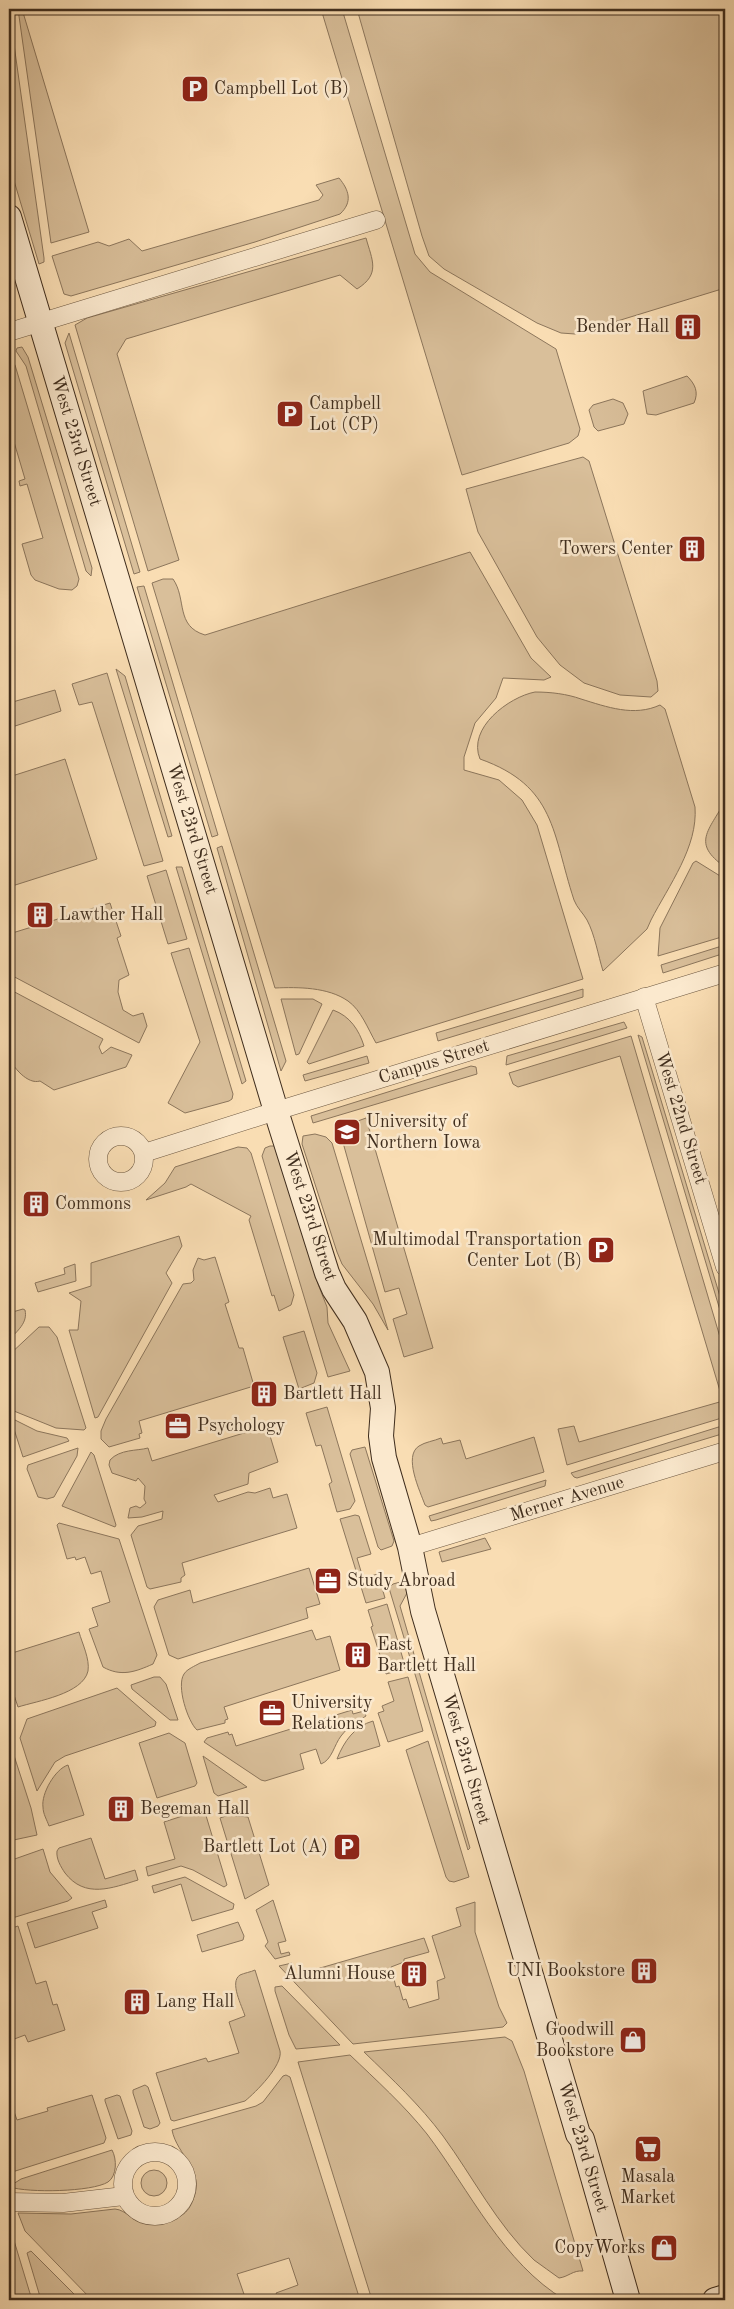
<svg xmlns="http://www.w3.org/2000/svg" width="734" height="2309" viewBox="0 0 734 2309" font-family="'Old Standard TT',serif">
<style>
.green{fill:#d9bf9a;stroke:#8c765c}
.lines{fill:none;stroke-linecap:round;stroke-linejoin:round}
.street-casing{stroke:#6e5942;stroke-width:19}
.secondary-casing{stroke:#3f2d1d;stroke-width:26}
.street{stroke:#fbe9ce;stroke-width:18}
.secondary{stroke:#fbe9ce;stroke-width:24}
.labels{text-anchor:middle;dominant-baseline:central;stroke-width:5;stroke-linejoin:round;paint-order:stroke}
.poi-label{font-size:18px;fill:#3f2d1d;stroke:#fbe9ce;text-anchor:start}
.street-label{font-size:18px;fill:#3f2d1d;stroke:#fbe9ce}
</style>
<rect width="100%" height="100%" fill="#f9ddb3"/>
<filter id="stains"><feTurbulence type="fractalNoise" baseFrequency=".004" numOctaves="4"/><feColorMatrix values="0 0 0 0 .2 0 0 0 0 .09 0 0 0 0 .02 0 0 0 .5 -.17"/></filter>
<radialGradient id="worn" r=".72"><stop offset=".6" stop-color="#630" stop-opacity="0"/><stop offset="1" stop-color="#630" stop-opacity=".3"/></radialGradient>
<!-- green -->
<g class="green">
<path d="M9,9L44,258V262L39,264L9,164Z"/>
<path d="M18,9H22L89,232L51,243Z"/>
<path d="M321,9H342L415,254L430,272L556,349L580,429L578,436L569,443L462,475Z"/>
<path d="M357,9H725V288L575,334L561,333L537,323L444,269L429,256L422,236Z"/>
<path d="M339,178C349,190 353,202 340,214L255,242L71,296L64,294L52,256L98,242L109,246L129,239L142,251L319,200L323,195L316,185Z"/>
<path d="M366,238C372,260 381,274 357,289L340,275L126,339L117,354L179,560L148,571L75,325L87,318Z"/>
<path d="M69,333L140,572L134,574L65,343Z"/>
<path d="M22,347L28,357L92,568L91,576L86,571L26,366L16,351L17,348Z"/>
<path d="M9,357L15,365L79,579L77,586L72,590L59,589L35,580L31,575L22,544L43,538L27,484L20,486L19,481L25,479L9,425Z"/>
<path d="M687,376C695,384 699,392 694,403L656,415L647,414L643,391Z"/>
<path d="M613,399L623,403L628,414L624,424L598,431L594,427L589,410L593,405Z"/>
<path d="M583,457L589,461L657,681L658,691L651,697L620,695L584,683L560,665L537,637L478,532L466,489Z"/>
<path d="M470,552L531,658L551,677L544,680L503,678L496,698L475,723L464,757V770L499,780L522,800L537,825L583,979L376,1043C368,1029 361,1010 348,1001C328,987 298,987 275,988L152,583L163,579H173C187,599 175,626 205,635Z"/>
<path d="M144,586L218,835L212,837L137,587Z"/>
<path d="M116,669L125,676L172,836L168,837Z"/>
<path d="M107,673L163,861L144,866L92,702L79,705L72,684Z"/>
<path d="M55,690L61,711L9,728V703Z"/>
<path d="M535,692C551,692 567,694 581,699C607,707 634,717 660,705L665,709L695,807C698,847 669,885 651,920L647,929L603,971C598,955 595,935 587,920C583,913 577,908 574,900C552,833 556,786 480,759C467,728 509,697 535,692Z"/>
<path d="M65,759L97,859L9,887V777Z"/>
<path d="M725,801V867C691,843 709,831 725,801Z"/>
<path d="M222,846L286,1061L281,1071L217,848Z"/>
<path d="M696,861L725,879V936L658,956L660,928L693,863Z"/>
<path d="M176,867H182L246,1081L242,1084Z"/>
<path d="M166,870L187,939L168,944L147,876Z"/>
<path d="M110,903L121,936L117,938L129,975L119,980L118,992L123,1010L133,1016L143,1013L147,1026L139,1043L9,974V934Z"/>
<path d="M725,945V953L663,973L661,965Z"/>
<path d="M189,948L233,1094L232,1099L229,1101L185,1113L168,1103L200,1042L171,953Z"/>
<path d="M9,989L103,1039L99,1047L102,1054L111,1047L132,1055L126,1067L54,1090L40,1081C28,1085 12,1067 9,1056C6,1046 9,1002 9,989Z"/>
<path d="M583,989V997L438,1041L436,1033Z"/>
<path d="M281,999H313L322,1004L299,1054L296,1055Z"/>
<path d="M333,1010C350,1016 359,1030 364,1046L309,1064L307,1062Z"/>
<path d="M624,1022L627,1028L506,1065L507,1056Z"/>
<path d="M638,1035L642,1037L725,1313V1327Z"/>
<path d="M631,1036L725,1354V1417L567,1465L558,1429L574,1426L579,1442L723,1401L620,1056L518,1087L513,1084L509,1073Z"/>
<path d="M367,1056L369,1063L305,1081L303,1075Z"/>
<path d="M471,1066L476,1067L477,1074L313,1123L311,1116Z"/>
<path d="M366,1118L433,1348L404,1357L393,1319L407,1314L399,1288L385,1292L342,1139L347,1125Z"/>
<path d="M315,1134L326,1137L332,1143L388,1330L373,1304L342,1264L337,1252L302,1144L303,1136Z"/>
<path d="M270,1146H275L318,1284L327,1307L328,1323L350,1371L328,1377L262,1156L265,1148Z"/>
<path d="M238,1147L247,1148L251,1153L294,1295L291,1305L279,1311L274,1295L272,1296L249,1220L251,1216L191,1184L186,1187L146,1200L165,1183L175,1167Z"/>
<path d="M179,1236L182,1246L166,1273L172,1283L98,1417L95,1418L69,1330H78L81,1301L69,1293L91,1286V1263Z"/>
<path d="M215,1257L229,1302L225,1304L239,1348H243L254,1386L139,1421L142,1433L139,1434L140,1438L109,1447L101,1439V1431L106,1419L183,1284L191,1283L194,1280L193,1270L198,1258L204,1260Z"/>
<path d="M75,1264L76,1281L38,1292L35,1283L65,1274L64,1268Z"/>
<path d="M23,1309L25,1310C28,1323 17,1331 9,1340V1313Z"/>
<path d="M39,1327H49L57,1337L86,1428L84,1430L56,1428L9,1409V1355Z"/>
<path d="M304,1331L317,1373L314,1383L299,1389L283,1337Z"/>
<path d="M327,1407L355,1501L350,1509L337,1512L329,1484L332,1482L321,1445L316,1446L306,1413Z"/>
<path d="M15,1420L37,1431L67,1438L69,1441L23,1457L12,1423Z"/>
<path d="M725,1425V1433L577,1478L574,1477L571,1473Z"/>
<path d="M267,1426L278,1462L249,1473L248,1484L214,1495L218,1502L248,1492L255,1493L270,1488L273,1498L287,1494L297,1528L182,1563L185,1575L181,1578V1582L150,1589L147,1587L131,1535L138,1526L162,1519L163,1511L142,1517L128,1518L130,1508L136,1506L140,1508L146,1503L144,1499L145,1486L138,1478L136,1481L112,1473L109,1465L110,1460C120,1449 137,1451 148,1448L152,1461Z"/>
<path d="M534,1437L544,1472L428,1507L425,1505C420,1491 403,1456 419,1446C425,1442 434,1441 441,1438L443,1444L460,1440L466,1459Z"/>
<path d="M365,1447L394,1541L392,1546L381,1550L378,1547L350,1454L352,1450Z"/>
<path d="M78,1448L77,1456L54,1497L47,1499L38,1497L27,1469L28,1465Z"/>
<path d="M91,1452L94,1455L116,1525L115,1527L62,1506Z"/>
<path d="M546,1480L545,1486L436,1520L431,1521L429,1516Z"/>
<path d="M355,1515L359,1516L371,1554L357,1558L363,1578L378,1574L385,1598L366,1603L340,1519Z"/>
<path d="M59,1523L119,1539L157,1655L153,1664C135,1672 121,1677 103,1667L89,1629L98,1626L92,1608L110,1602L101,1571L91,1574L85,1557L76,1560L75,1557L67,1559L57,1525Z"/>
<path d="M485,1538L491,1549L442,1562L439,1552Z"/>
<path d="M309,1568L320,1604L306,1608L308,1618L178,1659L169,1655L154,1607L158,1600L190,1590L193,1603Z"/>
<path d="M404,1581L407,1593L400,1606L470,1848L468,1850L389,1588L393,1584Z"/>
<path d="M387,1604L405,1666L404,1669L386,1674L371,1627L373,1626L368,1610Z"/>
<path d="M312,1630L316,1640L330,1636L340,1670L224,1707L228,1719L225,1720V1723L197,1730C188,1722 176,1686 184,1674C187,1669 195,1666 200,1663Z"/>
<path d="M79,1632C82,1643 90,1659 88,1671C83,1694 37,1701 18,1707L9,1680V1654Z"/>
<path d="M154,1677H160L166,1684L178,1720H170L132,1689L131,1685Z"/>
<path d="M408,1677L423,1731L388,1742L378,1713L384,1711L382,1706L394,1701L388,1682Z"/>
<path d="M117,1688L156,1722L155,1726L65,1756L55,1762L37,1791L20,1738L27,1719Z"/>
<path d="M352,1710L353,1714L364,1711L366,1716C356,1722 348,1727 341,1736C334,1745 332,1760 321,1764L316,1749L300,1754L304,1769L265,1781L261,1780L204,1742L207,1738L228,1732L229,1735L232,1734L236,1746Z"/>
<path d="M373,1721L380,1746L337,1759C344,1741 355,1726 373,1721Z"/>
<path d="M169,1733L185,1743L197,1783L195,1786L157,1798L139,1743Z"/>
<path d="M9,1740L31,1808L37,1835L9,1841Z"/>
<path d="M428,1741L469,1877L454,1882L449,1881L446,1877L406,1750Z"/>
<path d="M203,1756L247,1787L218,1796L214,1793Z"/>
<path d="M68,1765L84,1815L49,1826C47,1820 43,1814 43,1807C41,1794 55,1769 68,1765Z"/>
<path d="M204,1809L227,1885L224,1887L193,1870L181,1866L148,1876L146,1867L175,1859L164,1822Z"/>
<path d="M229,1815L248,1817L269,1885L245,1899L220,1818Z"/>
<path d="M91,1838L105,1879L135,1870L138,1880C112,1888 85,1899 65,1873C61,1867 56,1859 57,1851L59,1848Z"/>
<path d="M43,1849L50,1872L72,1898L68,1901L9,1919V1861Z"/>
<path d="M185,1877L234,1904L233,1909L192,1921L181,1884L154,1893L152,1886Z"/>
<path d="M105,1900L107,1907L92,1912L98,1928L35,1948L27,1923Z"/>
<path d="M273,1900L286,1941L278,1943L281,1954L289,1952L290,1955L275,1959L265,1946L268,1942L256,1910Z"/>
<path d="M475,1902V1932L499,2007L507,2023L503,2027L353,2044L279,1966L292,1963L296,1975L424,1938L429,1952L404,1959V1962L391,1967L396,1987L399,1986L403,2000L406,1999L409,2008L439,1999L437,1981L445,1978L432,1936L461,1926L456,1908Z"/>
<path d="M238,1922L244,1936L243,1940L202,1952L197,1935Z"/>
<path d="M18,1926L36,1984L46,1981L53,2005L57,2004L65,2030L28,2042L25,2035L9,2041V1929Z"/>
<path d="M255,1970L280,2051C283,2065 256,2092 245,2101L174,2121L171,2120L156,2073L206,2058L208,2062L239,2053L229,2022L245,2016C242,2006 229,1982 240,1975C244,1973 251,1972 255,1970Z"/>
<path d="M282,1986L340,2045L296,2049L289,2035L275,1991V1987Z"/>
<path d="M505,2037L512,2041L524,2071L583,2271C573,2270 568,2277 559,2278C551,2272 542,2266 534,2260C497,2225 473,2177 443,2136C420,2105 392,2079 364,2052Z"/>
<path d="M350,2055C376,2080 404,2105 427,2134C470,2191 503,2263 565,2300H372L298,2062Z"/>
<path d="M286,2075L290,2077L360,2300H279L276,2293L298,2285L289,2258L237,2274L246,2300H92L25,2231L18,2213L71,2214L115,2209C127,2210 132,2222 145,2224C157,2226 172,2222 182,2215C187,2212 191,2206 193,2200C206,2170 177,2156 172,2130L256,2106L263,2102L283,2076Z"/>
<path d="M145,2085L148,2087L160,2123L158,2126L150,2129L144,2127L133,2093V2090Z"/>
<path d="M92,2095L106,2138L104,2143L9,2173V2100H10L17,2120L48,2111L47,2108Z"/>
<path d="M117,2095L120,2096L132,2131L131,2135L118,2139L105,2101V2099Z"/>
<path d="M112,2150C117,2159 117,2176 108,2182C92,2192 28,2193 10,2187V2186L21,2179Z"/>
<circle cx="154" cy="2183" r="13"/>
<path d="M9,2224L32,2300H9Z"/>
<path d="M31,2251L80,2300H41L27,2253Z"/>
</g>
<g class="lines">
<!-- street casing -->
<g class="street-casing">
<g id="street">
<path d="M9,332L376,220"/>
<path d="M644,997L725,1267"/>
<circle cx="121" cy="1159" r="23"/>
<path d="M144,1153L276,1111L725,973"/>
<path d="M410,1547L725,1451"/>
<circle cx="155" cy="2184" r="32"/>
<path d="M9,2202L63,2203L124,2196"/>
</g>
</g>
<!-- secondary casing -->
<g class="secondary-casing">
<g id="secondary">
<path d="M9,217L276,1111L327,1273L334,1289L355,1321L377,1372L383,1408L381,1436L384,1458L410,1547L423,1611L578,2134L582,2139L628,2300"/>
<path d="M715,2300L725,2297"/>
</g>
</g>
<!-- street -->
<use href="#street" class="street"/>
<!-- secondary -->
<use href="#secondary" class="secondary"/>
</g>
<!-- icons -->
<defs>
<g id="parking-square" transform="scale(1.4375)"><rect x="-9" y="-9" width="18" height="18" rx="4" fill="#8f2418" stroke="#fbe9ce"/><path d="M-3.5-5.5H1a3.5 3.5 0 0 1 0 7H-1V5.5H-3.5ZM-1-3.4V-.6H.8a1.4 1.4 0 0 0 0-2.8Z" fill="#fff"/></g>
<g id="building-square" transform="scale(1.4375)"><rect x="-9" y="-9" width="18" height="18" rx="4" fill="#8f2418" stroke="#fbe9ce"/><path d="M-4-6H4V6H1V3H-1V6H-4ZM-2.5-4.3h1.7v1.8h-1.7ZM.8-4.3h1.7v1.8H.8ZM-2.5-1h1.7V.8h-1.7ZM.8-1h1.7V.8H.8Z" fill="#fff"/></g>
<g id="university-square" transform="scale(1.4375)"><rect x="-9" y="-9" width="18" height="18" rx="4" fill="#8f2418" stroke="#fbe9ce"/><path d="M0-5L7-2L0 1L-7-2ZM-4 1L0 2.5L4 1V4Q0 6-4 4Z" fill="#fff"/></g>
<g id="office-square" transform="scale(1.4375)"><rect x="-9" y="-9" width="18" height="18" rx="4" fill="#8f2418" stroke="#fbe9ce"/><path d="M-6-3h4V-5.5h4V-3h4V5H-6ZM-1-4.5V-3h2v-1.5ZM-6 0V1H6V0Z" fill="#fff"/></g>
<g id="shop-square" transform="scale(1.4375)"><rect x="-9" y="-9" width="18" height="18" rx="4" fill="#8f2418" stroke="#fbe9ce"/><path d="M-5-2.5h2.3a2.7 3.5 0 0 1 5.4 0H5L5.5 6h-11ZM-1.5-2.5h3a1.5 2.3 0 0 0-3 0Z" fill="#fff"/></g>
<g id="supermarket-square" transform="scale(1.4375)"><rect x="-9" y="-9" width="18" height="18" rx="4" fill="#8f2418" stroke="#fbe9ce"/><path d="M-6-5.5h2.5l.6 2H6L4.5 2H-2.5L-4.4-4H-6ZM-1.5 3.2a1.3 1.3 0 1 0 .1 0ZM3 3.2a1.3 1.3 0 1 0 .1 0Z" fill="#fff"/></g>
</defs>
<g fill-rule="evenodd">
<use href="#parking-square" x="195" y="89"/>
<use href="#building-square" x="688" y="327"/>
<use href="#parking-square" x="290" y="414"/>
<use href="#building-square" x="692" y="549"/>
<use href="#building-square" x="40" y="915"/>
<use href="#university-square" x="347" y="1132"/>
<use href="#building-square" x="36" y="1204"/>
<use href="#parking-square" x="601" y="1250"/>
<use href="#building-square" x="264" y="1394"/>
<use href="#office-square" x="178" y="1426"/>
<use href="#office-square" x="328" y="1581"/>
<use href="#building-square" x="358" y="1655"/>
<use href="#office-square" x="272" y="1713"/>
<use href="#building-square" x="121" y="1809"/>
<use href="#parking-square" x="347" y="1847"/>
<use href="#building-square" x="644" y="1971"/>
<use href="#building-square" x="414" y="1974"/>
<use href="#building-square" x="137" y="2002"/>
<use href="#shop-square" x="633" y="2040"/>
<use href="#supermarket-square" x="648" y="2149"/>
<use href="#shop-square" x="664" y="2248"/>
</g>
<g class="labels">
<!-- poi labels -->
<g class="poi-label">
<text x="214" y="89">Campbell Lot (B)</text>
<text x="669" y="327" text-anchor="end">Bender Hall</text>
<text x="309" y="404">Campbell<tspan x="309" dy="21">Lot (CP)</tspan></text>
<text x="673" y="549" text-anchor="end">Towers Center</text>
<text x="59" y="915">Lawther Hall</text>
<text x="366" y="1122">University of<tspan x="366" dy="21">Northern Iowa</tspan></text>
<text x="55" y="1204">Commons</text>
<text x="582" y="1240" text-anchor="end">Multimodal Transportation<tspan x="582" dy="21">Center Lot (B)</tspan></text>
<text x="283" y="1394">Bartlett Hall</text>
<text x="197" y="1426">Psychology</text>
<text x="347" y="1581">Study Abroad</text>
<text x="377" y="1645">East<tspan x="377" dy="21">Bartlett Hall</tspan></text>
<text x="291" y="1703">University<tspan x="291" dy="21">Relations</tspan></text>
<text x="140" y="1809">Begeman Hall</text>
<text x="328" y="1847" text-anchor="end">Bartlett Lot (A)</text>
<text x="625" y="1971" text-anchor="end">UNI Bookstore</text>
<text x="395" y="1974" text-anchor="end">Alumni House</text>
<text x="156" y="2002">Lang Hall</text>
<text x="614" y="2030" text-anchor="end">Goodwill<tspan x="614" dy="21">Bookstore</tspan></text>
<text x="648" y="2177" text-anchor="middle">Masala<tspan x="648" dy="21">Market</tspan></text>
<text x="645" y="2248" text-anchor="end">CopyWorks</text>
</g>
<!-- street labels -->
<g class="street-label">
<text transform="translate(76 441) rotate(73)">West 23rd Street</text>
<text transform="translate(192 829) rotate(73)">West 23rd Street</text>
<text transform="translate(434 1062) rotate(-17)">Campus Street</text>
<text transform="translate(681 1118) rotate(73)">West 22nd Street</text>
<text transform="translate(310 1216) rotate(72)">West 23rd Street</text>
<text transform="translate(567 1499) rotate(-17)">Merner Avenue</text>
<text transform="translate(466 1759) rotate(74)">West 23rd Street</text>
<text transform="translate(583 2147) rotate(73)">West 23rd Street</text>
</g>
</g>
<!-- margin -->
<rect width="734" height="2309" fill="none" stroke="#f9ddb3" stroke-width="30"/>
<rect x="10" y="10" width="714" height="2289" fill="none" stroke="#3f2d1d" stroke-width="2.5"/>
<rect x="15" y="15" width="704" height="2279" fill="none" stroke="#3f2d1d"/>
<rect width="100%" height="100%" filter="url(#stains)"/>
<rect width="100%" height="100%" fill="url(#worn)"/>
</svg>
